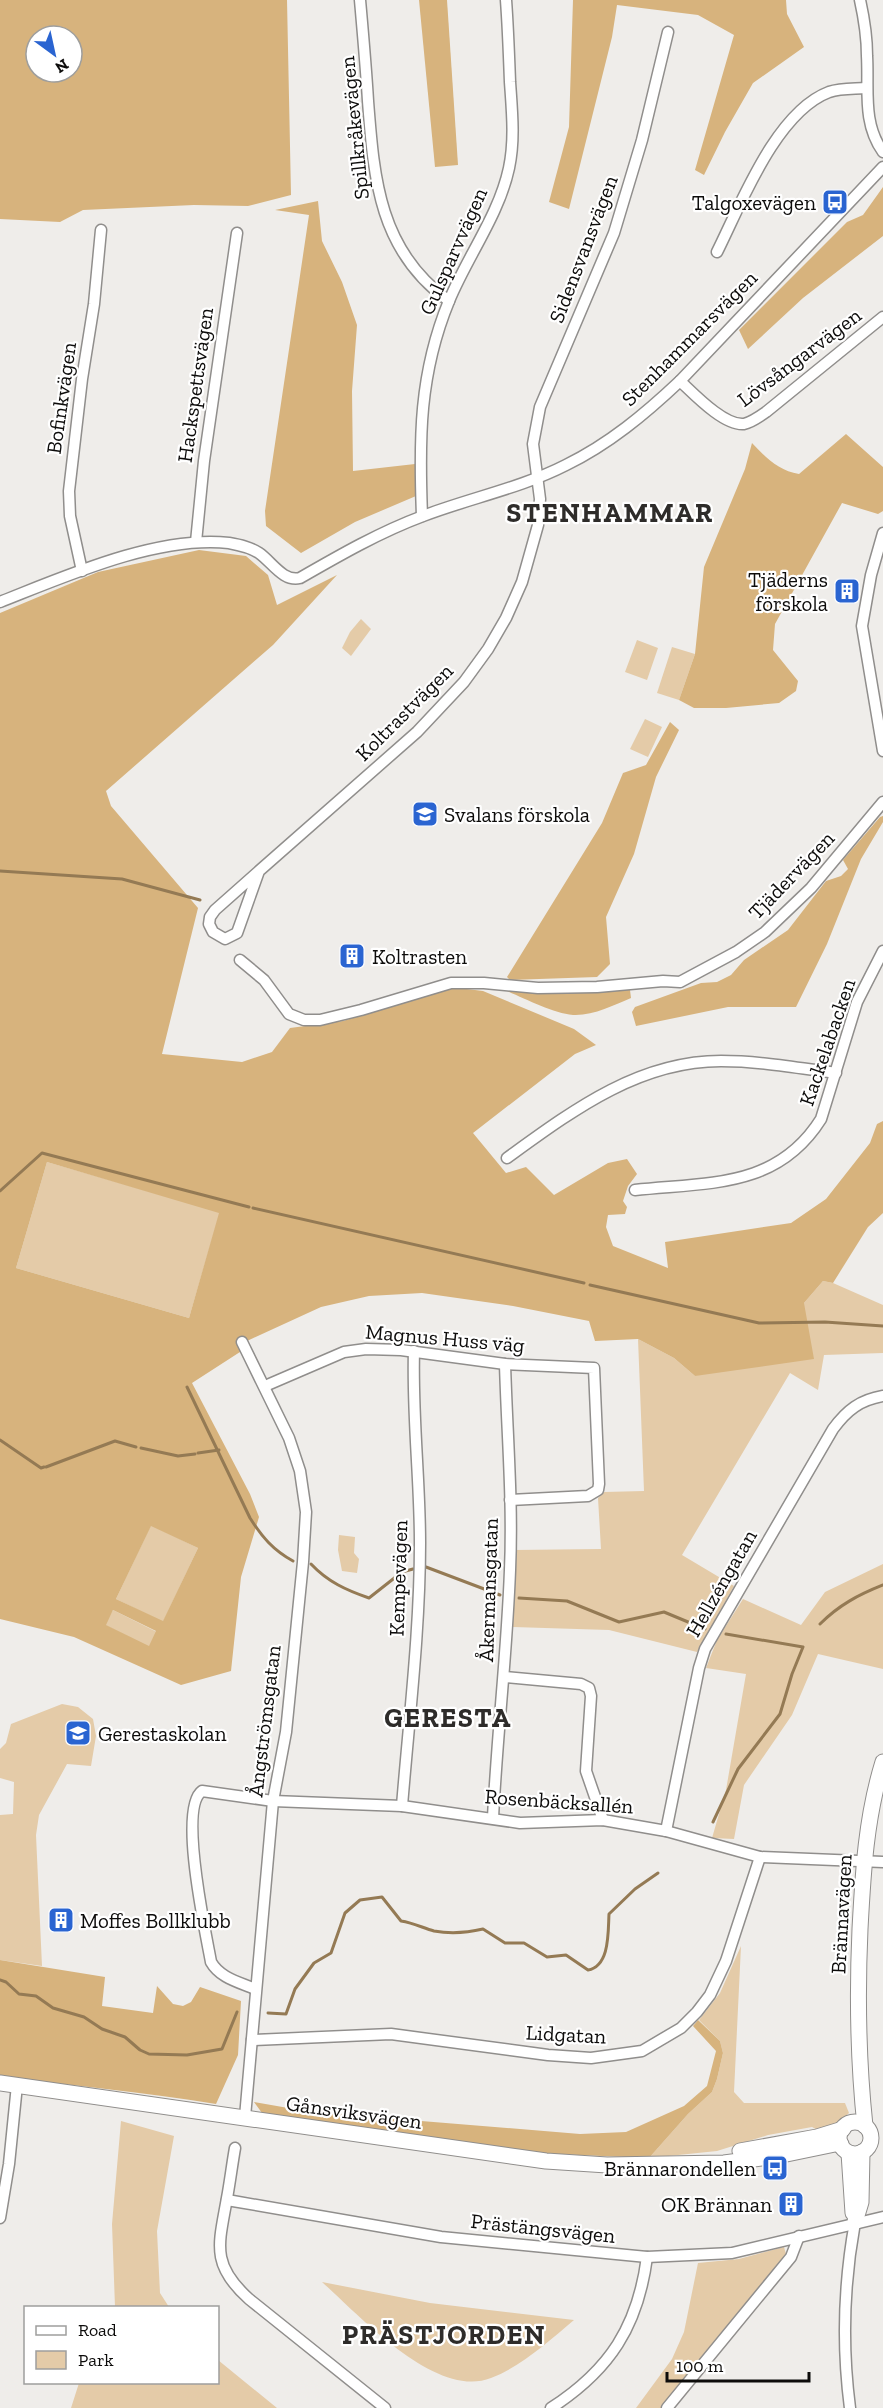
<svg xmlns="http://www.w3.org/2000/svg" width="883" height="2408" viewBox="0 0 883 2408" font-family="'Zilla Slab',serif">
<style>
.green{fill:#e4cba8}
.forest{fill:#d7b37d;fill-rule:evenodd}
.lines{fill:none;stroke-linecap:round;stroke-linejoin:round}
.stream{stroke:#947a54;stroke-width:3}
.street-casing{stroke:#908e8c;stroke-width:13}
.secondary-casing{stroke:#908e8c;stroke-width:17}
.street{stroke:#fff;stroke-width:10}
.secondary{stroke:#fff;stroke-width:15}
.labels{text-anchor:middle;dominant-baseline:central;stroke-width:4.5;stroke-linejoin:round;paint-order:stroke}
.street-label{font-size:21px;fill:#0d0c0b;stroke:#fff}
.poi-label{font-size:21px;fill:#0d0c0b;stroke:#fff;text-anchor:end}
.district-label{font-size:27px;font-weight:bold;letter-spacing:1.5px;fill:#2e2c2a;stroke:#fff}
</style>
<rect width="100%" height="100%" fill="#efedea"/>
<!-- green -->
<g class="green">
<path d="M361,619L371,629L351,656L342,648L350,632Z"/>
<path d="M637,640L658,648L647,680L625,672Z"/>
<path d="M672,647L695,654L679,700L657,693Z"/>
<path d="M645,719L662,727L648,757L630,749Z"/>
<path d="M47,1162L220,1212L189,1318L16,1268Z"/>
<path d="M823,1281L833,1283L883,1305V1353L824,1355L818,1390L790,1373L682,1555L734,1586L697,1652L609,1630L513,1627L514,1550L601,1549L598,1498L604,1492L644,1491L638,1339L674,1358L695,1376L804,1303Z"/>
<path d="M151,1525L198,1548L163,1622L116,1599Z"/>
<path d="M339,1535L355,1537L354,1553L359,1559L357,1573L342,1571L338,1550Z"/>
<path d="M883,1564V1669L818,1654L792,1715L744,1785L734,1839L712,1838L726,1790L746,1674L706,1668L717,1640L743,1599L801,1625L825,1592Z"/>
<path d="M113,1610L157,1632L149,1647L105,1625Z"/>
<path d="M62,1704L78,1707L93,1719L96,1736L91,1766L67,1764L39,1815L36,1835L42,1966L0,1960V1815L13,1814L14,1782L0,1778V1749L6,1743L11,1724Z"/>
<path d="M741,1946L734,2092L744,2103H845L849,2113L836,2125L821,2132L812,2127L768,2135L717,2151L649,2158L688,2114L712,2092L717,2079L723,2053L720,2041L699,2020L720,1993Z"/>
<path d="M121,2121L174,2136L157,2231L160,2293L169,2307H115L112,2224Z"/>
<path d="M784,2247L786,2254L663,2408H636L672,2359L684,2332L698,2263L739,2259Z"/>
<path d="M322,2282L430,2303L574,2320C549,2341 522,2366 491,2378C436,2400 359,2315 322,2282Z"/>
<path d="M218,2360L277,2408H71L79,2383L218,2382Z"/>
</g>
<!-- forest -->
<g class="forest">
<path d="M0,0H287L291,195L248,206L194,205L83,210L60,222L0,219ZM36,36H72V72H36Z"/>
<path d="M419,0H447L458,165L435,167Z"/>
<path d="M573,0H786L787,14L804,47L753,83L725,132L704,175L695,170L734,35L698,15L617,5L612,37L569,209L549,202L569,127Z"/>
<path d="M883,187V236L803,298L748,349L739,330L847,222L863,215Z"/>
<path d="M318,201L322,241L342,282L357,325L352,391L353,471L415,464L416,496L355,522L301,553L266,526L265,511L309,215L275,210Z"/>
<path d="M846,434L883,467V511L878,514L842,503L775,624L773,650L798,681L796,691L779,703L726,708H694L679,700L695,654L704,567L745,469L752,443C766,458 779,471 799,474Z"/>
<path d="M199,550L246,556L268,575L277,605L337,575L273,645L106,791L111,806L198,908L162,1054L242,1062L272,1052L290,1028L343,1021L436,991L459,988L483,991L574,1029L596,1045L575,1054L473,1133L506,1173L526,1167L554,1195L608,1163L627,1159L637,1174L628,1186L623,1201L627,1207L625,1214L608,1215L606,1227L613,1246L668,1268L665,1242L791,1223L826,1199L870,1143L877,1124L883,1121V1213L868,1227L833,1283L823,1281L804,1303L814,1359L695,1376L674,1358L638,1339L595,1341L589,1321L513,1306L422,1293L369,1296L321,1307L247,1341L240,1352L192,1383L250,1494L259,1517L241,1577L231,1671L181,1685L74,1637L0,1619V613L98,572ZM47,1162L219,1213L189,1318L16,1268ZM151,1526L198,1548L163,1621L116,1599ZM113,1610L156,1631L149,1646L106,1625Z"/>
<path d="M670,722L679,730L656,777L634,854L606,917L610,964L597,977L510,980L507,977L602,823L623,773L646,765Z"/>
<path d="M883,816V822L861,859L827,944L796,1007H728L636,1026L632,1012L635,1007L701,983L717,982L731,975L744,960L788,930L826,881L841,876L848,869L843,860L880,817Z"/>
<path d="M502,989L630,990L631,998C614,1005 593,1016 573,1015C552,1013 522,997 502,989Z"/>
<path d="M0,1960L105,1977L102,2006L153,2013L157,1986L173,2004L183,2006L191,2002L200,1987L241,2001L238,2055L216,2104C144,2092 72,2086 0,2076Z"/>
<path d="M698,2020L720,2041L723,2053L717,2079L712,2092L688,2114L649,2158L532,2153L262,2113L254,2102L311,2112L580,2134L626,2132L684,2106L707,2086L716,2051L693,2026Z"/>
</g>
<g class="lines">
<!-- stream -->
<g class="stream">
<path d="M0,871L122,879L200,900"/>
<path d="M0,1191L42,1153L249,1207"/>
<path d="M253,1208L584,1283"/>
<path d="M590,1285L759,1323L825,1322L883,1326"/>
<path d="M187,1387L250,1518C262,1537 273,1550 293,1561"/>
<path d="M0,1440L41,1468L44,1467"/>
<path d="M141,1448L178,1456L195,1454"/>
<path d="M198,1453L219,1450"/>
<path d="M46,1467L115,1441L136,1447"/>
<path d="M311,1564C328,1582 346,1590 369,1598L402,1572L413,1569"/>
<path d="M426,1567L500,1595"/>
<path d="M519,1598L567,1601L619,1622L664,1612L705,1629"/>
<path d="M820,1624C839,1605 858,1595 883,1585"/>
<path d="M713,1822L738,1769L780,1714L792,1674L803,1647L726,1634"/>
<path d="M0,1980L6,1982L19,1994L36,1996L53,2008L84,2017L102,2029L125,2037L140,2050L149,2054L187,2055L222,2049L237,2012"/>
<path d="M268,2013L286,2014L295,1989L314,1963L331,1953L345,1913L360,1900L382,1897L401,1921C414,1923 423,1928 434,1931C451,1934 466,1933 483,1929L505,1943H524L547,1957L566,1955L588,1970C610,1966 608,1932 609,1914L635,1889L658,1873"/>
</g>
<!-- street casing -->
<g class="street-casing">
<g id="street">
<path d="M360,0C363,34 366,67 368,101C374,179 379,251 449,301"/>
<path d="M860,0C864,18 867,37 867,56C869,89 862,123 883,152"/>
<path d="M717,252C741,204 776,112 829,92C841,88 854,89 866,88"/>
<path d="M680,381C694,394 724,426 744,424C752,422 759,417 766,412L883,317"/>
<path d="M422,516C419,439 419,374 449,301C467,257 499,215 509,168C515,140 512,111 510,82C509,55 508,27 506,0"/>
<path d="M883,533L871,575L862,626L883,751"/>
<path d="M196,542L204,461L237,233"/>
<path d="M82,571L70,516L69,491L82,379L94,304L101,230"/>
<path d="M0,602C66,576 158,535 229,543C240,545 250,547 259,553C272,562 283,582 300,578C340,555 380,532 423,516C470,498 521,488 566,465C609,444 645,414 680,381L883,167"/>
<path d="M259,871L215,910L210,917L209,924L213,932L225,939L237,933L259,871L417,732L464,682L488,649L506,618L522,582L538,525L540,499L533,444L540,407L614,233L642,140L668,32"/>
<path d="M240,960L264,980L289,1014L304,1020H320L361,1010L451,983H484L538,988L597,987L663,981L680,982L736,952L765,932L811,888L883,802"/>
<path d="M507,1158C572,1111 638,1061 721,1061C760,1061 798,1068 836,1073"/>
<path d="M635,1190C708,1182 777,1189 821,1119L857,1002L883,951"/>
<path d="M242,1342L289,1438L300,1471L306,1512L303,1562L286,1732L273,1801L245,2117"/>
<path d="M265,1386L344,1352L366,1349L401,1350L505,1364L594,1368L599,1484L598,1490L588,1496L510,1500"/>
<path d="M505,1677L581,1684L589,1688L591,1696L586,1771L603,1820"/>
<path d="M402,1806C409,1719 420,1630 420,1543C420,1479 412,1415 414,1351"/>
<path d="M493,1818C497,1735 507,1653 510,1570C513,1502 507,1433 505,1364"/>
<path d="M666,1831L699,1668L705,1649L833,1429C847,1410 860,1400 883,1396"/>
<path d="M255,1989C239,1982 220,1978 211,1962C206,1934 178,1808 202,1791L273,1801L402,1806L520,1823L603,1820L666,1831L760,1857L883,1862"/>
<path d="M252,2040L391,2034L548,2055L591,2058L642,2051L681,2028L697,2012L710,1995L726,1961L760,1857"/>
<path d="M235,2148C232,2165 230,2182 227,2198C219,2244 210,2264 249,2299L385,2408"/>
<path d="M227,2200L441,2237L647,2257L732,2253L883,2217"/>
<path d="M0,2218L9,2164L17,2085"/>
<path d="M551,2408C610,2370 638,2326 647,2257"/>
<path d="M667,2408L791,2257L799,2236"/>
<path d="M850,2408C842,2347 844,2282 855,2222"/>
</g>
</g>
<!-- secondary casing -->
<g class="secondary-casing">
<g id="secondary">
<path d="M0,2083L546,2161L607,2165L724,2163L777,2156L835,2144H841"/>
<circle cx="855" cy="2138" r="16"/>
<path d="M865,2126C858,2060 857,1995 860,1929C863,1872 866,1817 883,1762"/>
<path d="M740,2151L817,2137L843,2129"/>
<path d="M849,2153L853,2213"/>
<path d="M855,2222L861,2202L862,2152"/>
</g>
</g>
<!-- street -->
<use href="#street" class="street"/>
<!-- secondary -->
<use href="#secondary" class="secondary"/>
</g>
<!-- icons -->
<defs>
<g id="bus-square" transform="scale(1.35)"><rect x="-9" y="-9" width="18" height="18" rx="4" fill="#2a64d1" stroke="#fff"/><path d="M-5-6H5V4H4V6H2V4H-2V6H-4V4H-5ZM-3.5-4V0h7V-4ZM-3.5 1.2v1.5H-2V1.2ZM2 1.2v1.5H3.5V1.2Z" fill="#fff"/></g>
<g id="building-square" transform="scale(1.35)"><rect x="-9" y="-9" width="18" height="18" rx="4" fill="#2a64d1" stroke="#fff"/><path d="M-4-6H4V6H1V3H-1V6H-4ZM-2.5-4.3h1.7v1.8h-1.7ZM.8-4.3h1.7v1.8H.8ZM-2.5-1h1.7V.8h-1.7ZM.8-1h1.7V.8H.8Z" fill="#fff"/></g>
<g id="school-square" transform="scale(1.35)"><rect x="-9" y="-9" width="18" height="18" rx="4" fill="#2a64d1" stroke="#fff"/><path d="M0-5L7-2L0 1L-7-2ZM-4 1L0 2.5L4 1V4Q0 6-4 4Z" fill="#fff"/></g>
</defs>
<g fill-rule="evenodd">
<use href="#bus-square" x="835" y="202"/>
<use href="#building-square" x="847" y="591"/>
<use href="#school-square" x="425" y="814"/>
<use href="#building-square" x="352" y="956"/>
<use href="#school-square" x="78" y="1733"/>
<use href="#building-square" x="61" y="1920"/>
<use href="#bus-square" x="775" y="2168"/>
<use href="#building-square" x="791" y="2204"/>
</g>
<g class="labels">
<!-- street labels -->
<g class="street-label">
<text transform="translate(354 128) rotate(-96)">Spillkråkevägen</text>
<text transform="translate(583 249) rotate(-69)">Sidensvansvägen</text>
<text transform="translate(453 251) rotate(-66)">Gulsparvvägen</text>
<text transform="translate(689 338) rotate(-45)">Stenhammarsvägen</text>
<text transform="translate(799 357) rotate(-37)">Lövsångarvägen</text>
<text transform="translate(195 385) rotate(-82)">Hackspettsvägen</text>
<text transform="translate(61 398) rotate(-82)">Bofinkvägen</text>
<text transform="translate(404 712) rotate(-45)">Koltrastvägen</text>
<text transform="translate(791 875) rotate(-46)">Tjädervägen</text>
<text transform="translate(827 1042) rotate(-71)">Kackelabacken</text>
<text transform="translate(445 1338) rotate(5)">Magnus Huss väg</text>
<text transform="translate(398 1578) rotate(-88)">Kempevägen</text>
<text transform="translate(721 1583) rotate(-60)">Hellzéngatan</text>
<text transform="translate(488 1590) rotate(-88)">Åkermansgatan</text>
<text transform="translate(264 1721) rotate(-83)">Ångströmsgatan</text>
<text transform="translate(559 1801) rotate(4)">Rosenbäcksallén</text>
<text transform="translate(841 1914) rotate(-87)">Brännavägen</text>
<text transform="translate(566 2034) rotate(3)">Lidgatan</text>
<text transform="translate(354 2112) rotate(8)">Gånsviksvägen</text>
<text transform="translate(543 2228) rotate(6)">Prästängsvägen</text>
</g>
<!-- poi labels -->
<g class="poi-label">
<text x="816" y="202">Talgoxevägen</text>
<text x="828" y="579">Tjäderns<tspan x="828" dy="24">förskola</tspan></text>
<text x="444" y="814" text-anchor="start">Svalans förskola</text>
<text x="372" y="956" text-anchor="start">Koltrasten</text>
<text x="98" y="1733" text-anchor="start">Gerestaskolan</text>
<text x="80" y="1920" text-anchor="start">Moffes Bollklubb</text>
<text x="756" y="2168">Brännarondellen</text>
<text x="772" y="2204">OK Brännan</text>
</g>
<!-- district labels -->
<g class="district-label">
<text x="610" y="513">STENHAMMAR</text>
<text x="448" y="1718">GERESTA</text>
<text x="444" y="2335">PRÄSTJORDEN</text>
</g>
</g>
<!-- legend -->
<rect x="24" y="2306" width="195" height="78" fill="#ffffff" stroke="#9e9e9d" stroke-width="1.5"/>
<rect x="36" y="2326" width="30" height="9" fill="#ffffff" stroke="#9e9e9d" stroke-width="1.5"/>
<text x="78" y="2336" font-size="18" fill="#0d0c0b">Road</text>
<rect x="36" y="2351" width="30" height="18" fill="#e4cba8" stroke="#9e9e9d" stroke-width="1.5"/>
<text x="78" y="2366" font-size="18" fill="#0d0c0b">Park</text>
<!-- north arrow -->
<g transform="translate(54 54) rotate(147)"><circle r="28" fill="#ffffff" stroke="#9e9e9d" stroke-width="1.5"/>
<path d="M0-4.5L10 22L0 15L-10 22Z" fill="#2a64d1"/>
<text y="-9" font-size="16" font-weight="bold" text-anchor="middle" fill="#0d0c0b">N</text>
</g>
<!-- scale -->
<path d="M667 2372v9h142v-9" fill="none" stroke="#0d0c0b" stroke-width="3"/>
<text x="676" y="2372" font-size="18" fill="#0d0c0b" stroke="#ffffff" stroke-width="4.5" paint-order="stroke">100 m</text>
</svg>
